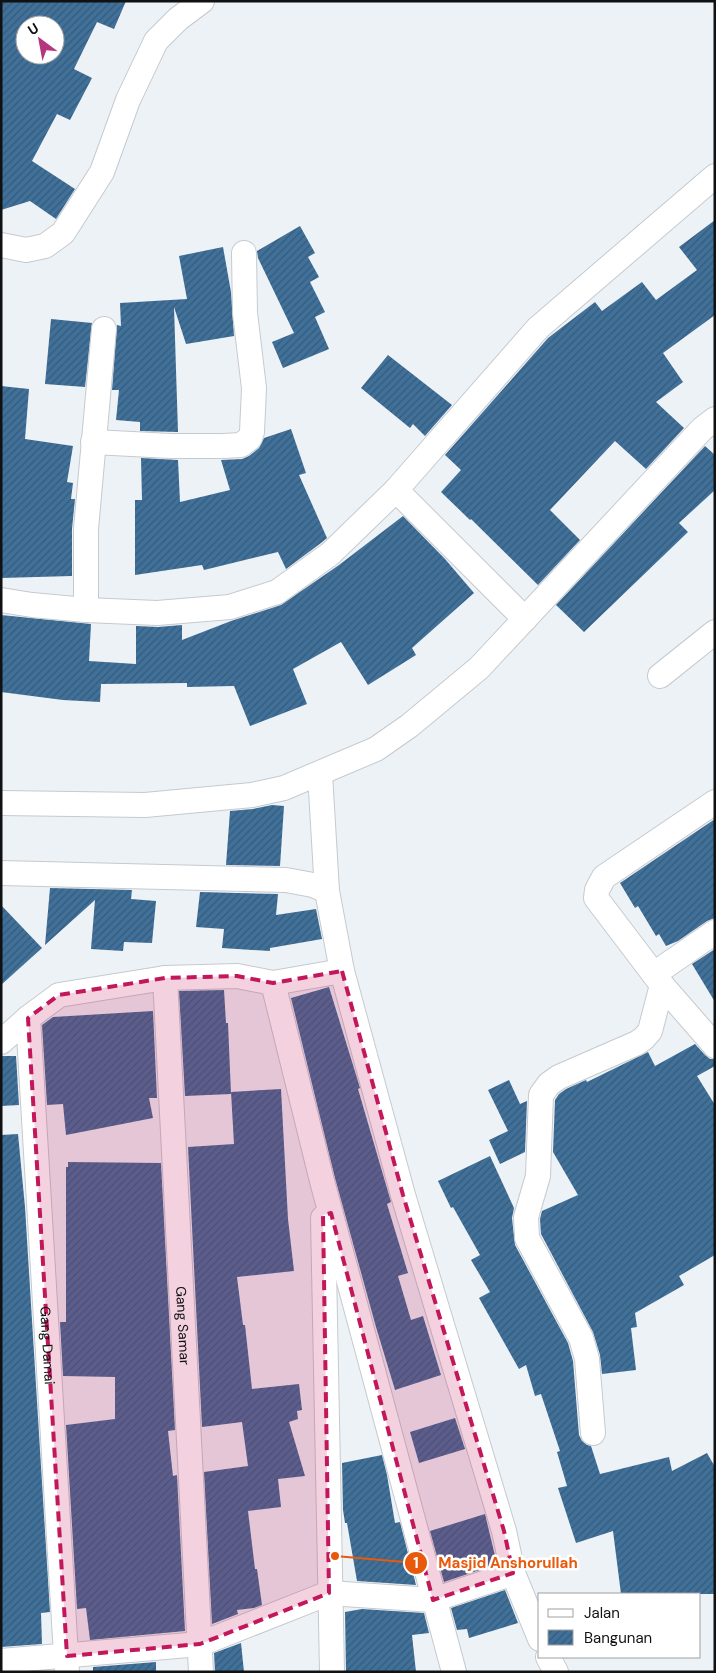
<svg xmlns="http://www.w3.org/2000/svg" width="716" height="1673" viewBox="0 0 716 1673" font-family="'DM Sans',sans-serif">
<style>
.building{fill:url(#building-hatch);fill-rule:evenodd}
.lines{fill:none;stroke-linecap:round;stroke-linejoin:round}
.street-casing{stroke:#c5cacf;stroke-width:26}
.street{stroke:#fff;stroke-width:24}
.marked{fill:#c2185b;fill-opacity:0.2;stroke:#c2185b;stroke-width:4;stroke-dasharray:10 6;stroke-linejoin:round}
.labels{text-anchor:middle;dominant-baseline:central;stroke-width:5;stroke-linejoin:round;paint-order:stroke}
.street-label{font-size:14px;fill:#0f1112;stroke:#fff}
.leader{fill:none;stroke:#e8590c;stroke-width:2}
.callout-dot{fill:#e8590c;stroke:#fff;stroke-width:2}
.mark-label{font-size:15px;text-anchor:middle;font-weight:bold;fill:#fff}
.callout-label{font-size:15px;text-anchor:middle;font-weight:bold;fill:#e8590c;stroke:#fff;stroke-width:5;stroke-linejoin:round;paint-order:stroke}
</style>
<defs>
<pattern id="building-hatch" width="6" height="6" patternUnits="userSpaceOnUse" patternTransform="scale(1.25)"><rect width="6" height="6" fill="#417099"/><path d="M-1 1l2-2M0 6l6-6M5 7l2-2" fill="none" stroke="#355b7b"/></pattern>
</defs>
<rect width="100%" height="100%" fill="#edf2f7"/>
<!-- building -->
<g class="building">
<path d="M1,1H126L114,29L97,22L74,69L92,78L70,120L57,114L32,161L75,189L56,219L30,201L1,210ZM25,25H55V55H25Z"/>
<path d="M715,220V315L663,353L683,382L656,402L684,428L646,469L615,441L550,510L580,540L538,585L471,519L470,520L441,492L461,470L445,455L548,338L595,302L602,311L642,282L656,300L697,270L679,247Z"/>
<path d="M300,226L315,253L308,257L319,277L310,282L325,312L315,317L329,349L283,368L272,342L294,333L258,258L257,251Z"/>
<path d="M223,247L231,292L234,336L186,344L174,307L178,432L140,431V422L116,420L119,390H112L117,325L121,326L120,303L187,299L179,256Z"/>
<path d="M51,319L92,323L85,387L45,384Z"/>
<path d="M388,355L452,405L425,436L413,424L410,428L361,388Z"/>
<path d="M1,386L29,389L25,439L73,446L67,482L73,483L71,499H75L72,529V576L1,578Z"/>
<path d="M291,429L306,473L299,475L327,538L321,543L286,569L278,552L204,570L202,565L135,575V500H142L141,458L178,460L180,502L230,490L221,460L242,459L249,456L259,448L264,438Z"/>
<path d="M705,446L715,455V490L679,523L688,532L584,632L556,605Z"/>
<path d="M403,516L445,559L474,593L412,648L416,655L368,685L341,642L293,669L307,704L250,726L234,686L187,687V683L101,684L100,702L63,700L1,692V615L91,624L89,661L136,664V626L158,627L182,625V640L231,621L281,605L339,565Z"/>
<path d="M272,805L284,806L280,866L226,865L230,811L253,809Z"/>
<path d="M715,819V918L707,921L678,941L666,946L659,934L656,936L638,906L635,908L620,883Z"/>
<path d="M50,888L132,890L131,899L156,901L152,943L124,942L123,951L91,949L95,900L45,945Z"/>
<path d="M200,892L278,894L276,915L316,909L322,939L270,948V951L222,948L224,929L196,927Z"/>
<path d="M1,905L42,948L1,985Z"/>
<path d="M715,949V1002L692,964Z"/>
<path d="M329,987L353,1065L360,1088L358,1089L391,1202L387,1204L408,1273L398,1276L411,1320L423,1316L441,1375L395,1390L376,1327L335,1178L291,998Z"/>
<path d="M224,990L226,1023H228L231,1094L185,1096L179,991Z"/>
<path d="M153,1011L157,1098H149L153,1118L66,1135L63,1104L47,1105L42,1025L53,1017Z"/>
<path d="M695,1044L705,1055L710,1059H715V1066L697,1076L715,1105V1255L679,1276L684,1285L635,1313L637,1327L631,1328L636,1370L602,1374L600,1355L593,1332L541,1234L540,1219L542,1211L578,1195L553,1152L555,1100L559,1094L566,1089L586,1080L587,1082L648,1052L655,1066Z"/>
<path d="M1,1056H16L19,1105L1,1106Z"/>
<path d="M509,1080L520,1104L527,1101L525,1152L500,1164L489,1140L508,1131L488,1090Z"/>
<path d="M281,1089L288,1219L294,1271L237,1277L243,1325H245L252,1389L299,1384L302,1410L297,1411L298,1419L289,1422L305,1476L278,1479L281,1507L248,1511L255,1569H257L262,1605L254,1608L237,1610L238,1614L212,1624L204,1472L248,1466L242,1422L202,1427L188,1147L234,1144L231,1092Z"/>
<path d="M18,1134L25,1207L50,1612L41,1613L42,1644L1,1647V1135Z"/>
<path d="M490,1156L514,1208L512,1218L515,1245L568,1343L573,1361L579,1435L582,1441L587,1445L591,1446L600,1474L669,1457L672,1471L707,1453L715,1467V1594H621L613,1531L576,1543L558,1488L567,1486L557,1452L560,1451L541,1394L535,1396L526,1365L519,1369L479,1298L490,1292L471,1260L480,1255L453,1207L451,1208L438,1181Z"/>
<path d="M68,1162L161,1163L175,1430L168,1431L173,1476L177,1475L185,1631L90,1640L86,1608L77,1609L66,1425L115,1419V1377L63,1376L60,1322H66V1167H68Z"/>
<path d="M455,1418L465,1449L419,1463L410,1432Z"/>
<path d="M382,1455L387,1475L395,1523L400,1522L416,1585L357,1581L347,1523H345L343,1510L342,1463Z"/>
<path d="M485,1514L497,1564L444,1582L430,1531Z"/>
<path d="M505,1590L518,1623L469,1638L467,1629L457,1630L451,1608Z"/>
<path d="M362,1609L424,1613L429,1633L412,1635L416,1672H346L345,1612Z"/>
<path d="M241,1643L244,1672H215L214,1653Z"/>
<path d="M156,1662V1672H93V1667Z"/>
</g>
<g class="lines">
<!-- street casing -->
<g class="street-casing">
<g id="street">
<path d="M1,245L26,250L45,246L63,233L102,172L128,100L156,41L178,19L202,1"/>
<path d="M93,442L171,446H223L241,445L250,438L252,432L254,388L245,313L244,253"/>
<path d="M396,490L525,619"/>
<path d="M1,600L32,605L86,610L157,613L230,607L277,592L330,554L396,490L538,328L715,176"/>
<path d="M86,610V529L104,329"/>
<path d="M660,676L715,632"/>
<path d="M320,774L327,891L342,971L403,1195L504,1531L513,1573L540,1639"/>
<path d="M715,802L604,877L597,890L596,898L662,985L715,1046"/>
<path d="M1,803L145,805L252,795L284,788L376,749L409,726L479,668L702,429L715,419"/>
<path d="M1,873L286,880L313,885L327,891"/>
<path d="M654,974L715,932"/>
<path id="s1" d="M165,978L201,1672"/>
<path d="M273,983L322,1181L454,1672"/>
<path id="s2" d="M28,1018L67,1672"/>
<path d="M1,1042L28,1018L59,995L165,978L237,976L273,983L342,971"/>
<path d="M323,1218L332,1672"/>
<path d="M593,1433L587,1359L581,1338L527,1238L526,1217L538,1176L541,1095L549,1084L559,1077L637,1043L644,1038L650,1031L662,985"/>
<path d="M548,1657L556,1672"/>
<path d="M1,1661L200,1644L329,1593L433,1600L513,1573"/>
</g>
</g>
<!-- street -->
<use href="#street" class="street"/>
</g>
<!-- marked area -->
<path class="marked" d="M342,971L403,1195L504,1531L513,1573L433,1600L331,1213L323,1215L329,1593L200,1644L67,1656L28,1018L59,995L165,978L237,976L273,983Z"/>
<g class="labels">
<!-- street labels -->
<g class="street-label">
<text stroke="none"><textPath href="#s1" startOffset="348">Gang Samar</textPath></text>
<text stroke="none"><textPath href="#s2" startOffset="328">Gang Damai</textPath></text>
</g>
</g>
<!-- callouts -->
<path class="leader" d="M335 1556L416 1563"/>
<g class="callout-dot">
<circle cx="335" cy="1556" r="5"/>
<circle cx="416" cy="1563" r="12"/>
</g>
<g class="mark-label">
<text x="416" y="1568">1</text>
</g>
<g class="callout-label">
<text x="508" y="1568">Masjid Anshorullah</text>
</g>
<!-- border -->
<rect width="716" height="1673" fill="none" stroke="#0f1112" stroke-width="5"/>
<!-- legend -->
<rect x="538" y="1593" width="162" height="65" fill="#ffffff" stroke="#9fa0a0"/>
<rect x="548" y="1609" width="25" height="8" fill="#ffffff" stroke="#9fa0a0"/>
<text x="584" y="1618" font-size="15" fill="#0f1112">Jalan</text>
<rect x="548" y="1630" width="25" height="15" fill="url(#building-hatch)" stroke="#9fa0a0"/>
<text x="584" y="1643" font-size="15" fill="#0f1112">Bangunan</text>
<!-- north arrow -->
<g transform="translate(40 40) rotate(328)"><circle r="24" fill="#ffffff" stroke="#9fa0a0"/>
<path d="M0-4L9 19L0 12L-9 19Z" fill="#b6357f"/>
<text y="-8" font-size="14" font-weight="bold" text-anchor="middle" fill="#0f1112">U</text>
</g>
</svg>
